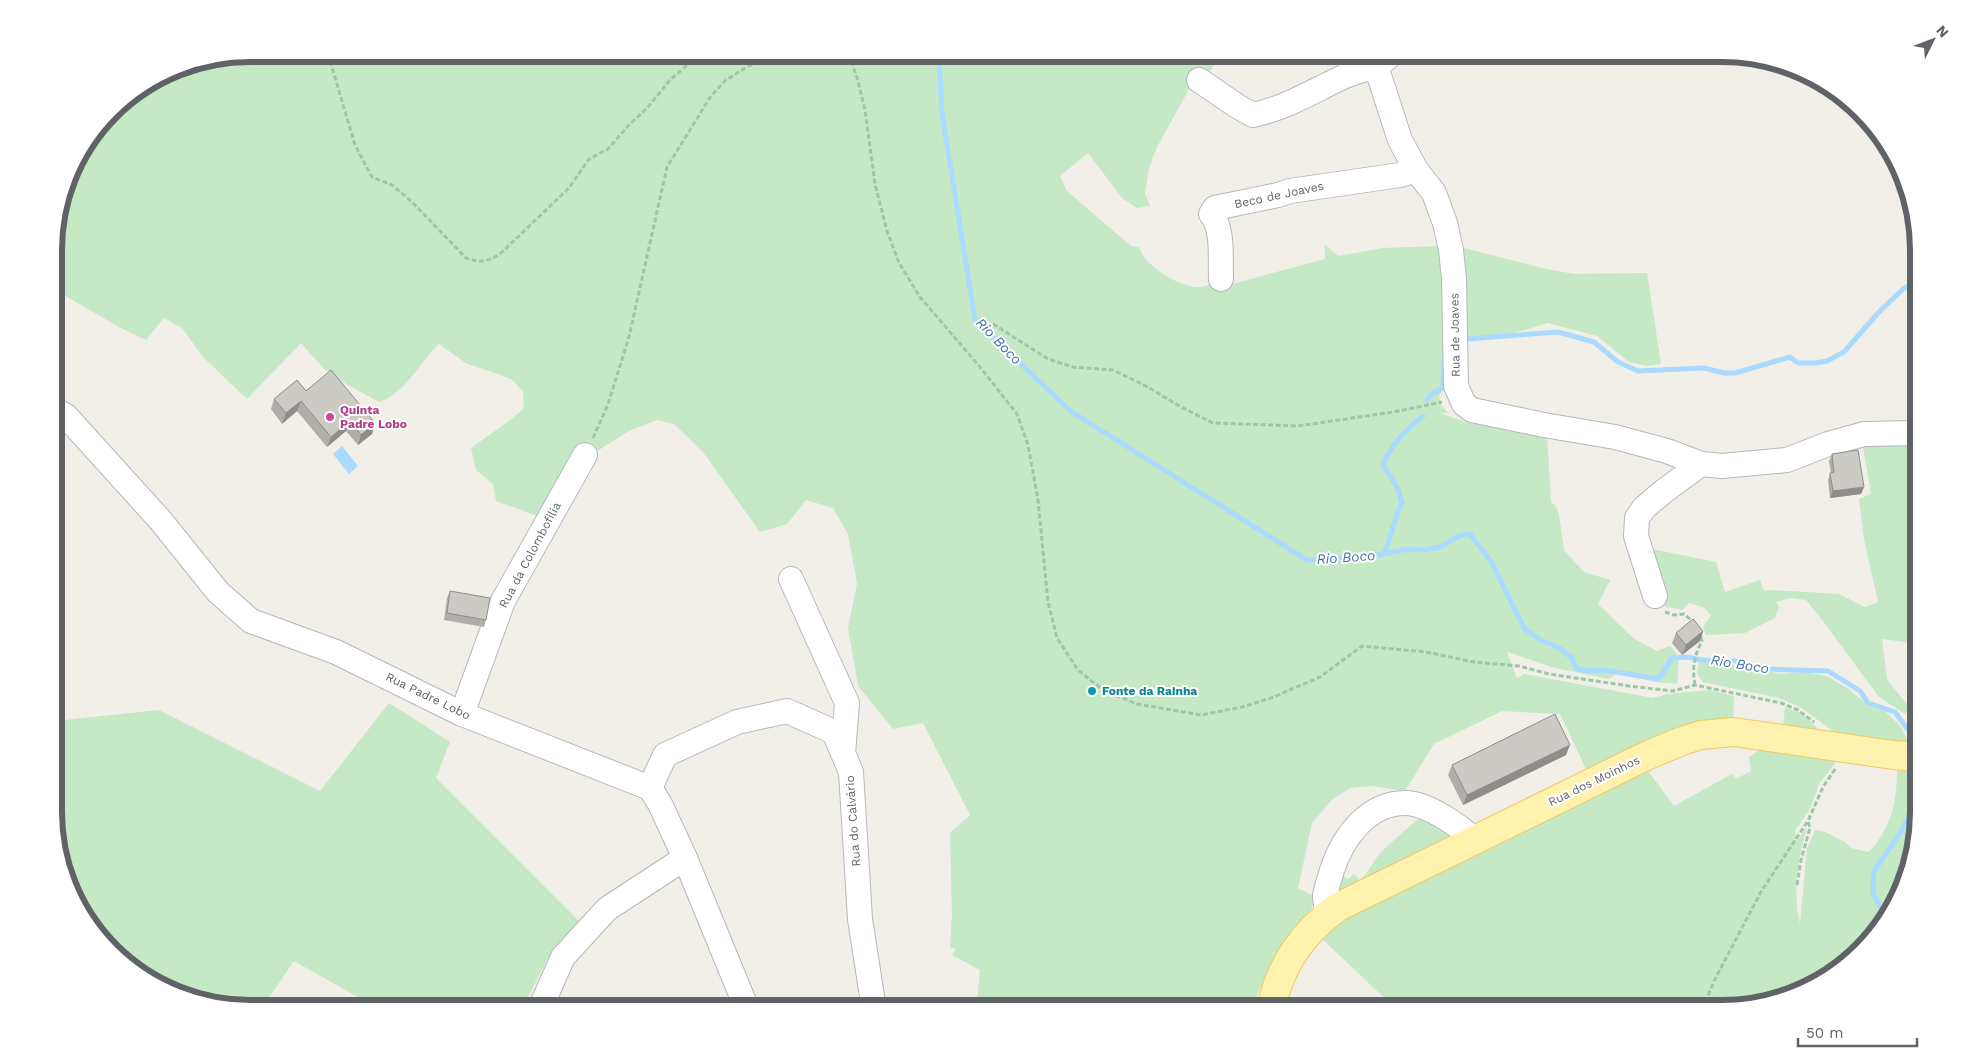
<svg xmlns="http://www.w3.org/2000/svg" width="1973" height="1063" viewBox="0 0 1973 1063" font-family="'Work Sans',sans-serif">
<style>
.green{fill:#c5e8c5}
.water{fill:#aadaff}
.lines{fill:none;stroke-linecap:round;stroke-linejoin:round}
.stream{stroke:#aadaff;stroke-width:5}
.minor-casing{stroke:#b5b8bc;stroke-width:26}
.major-casing{stroke:#f2c960;stroke-width:30}
.path{stroke:#9cc7a9;stroke-width:3;stroke-dasharray:5 2.5;stroke-linecap:butt}
.minor{stroke:#fff;stroke-width:24}
.major{stroke:#fff2af;stroke-width:28}
.wall{fill:#afaea9}
.shaded-wall{fill:#8f8d8a}
.building{fill:#cccac5;stroke:#8f8d8a}
.hotel-dot{fill:#d1479c;stroke:#fff;stroke-width:2}
.culture-dot{fill:#0f9aa8;stroke:#fff;stroke-width:2}
.labels{text-anchor:middle;dominant-baseline:central;stroke-width:4;stroke-linejoin:round;paint-order:stroke}
.street-label{font-size:12px;fill:#5f6368;stroke:#fff}
.hotel-label{font-size:12px;font-weight:bold;fill:#b23c85;stroke:#fff;text-anchor:start}
.culture-label{font-size:12px;font-weight:bold;fill:#0d838f;stroke:#fff;text-anchor:start}
.water-label{font-size:14px;font-style:italic;fill:#4174aa;stroke:#fff}
.rim{fill:none;stroke:#5f6368;stroke-width:6}
</style>
<rect width="100%" height="100%" fill="#f1efe8"/>
<!-- green -->
<g class="green">
<path d="M250,54H1221L1207,76L1193,82L1157,147L1149,168L1145,193L1150,206L1137,208L1122,198L1088,153L1060,176L1067,191L1131,246L1139,247C1144,266 1186,293 1206,286C1209,285 1213,281 1216,279L1223,289L1236,283L1325,259V245L1338,256L1383,248L1442,246L1446,330L1443,388L1439,397L1442,406L1448,413H1440L1468,423L1513,427L1547,433L1551,502L1556,506L1559,515L1564,550L1584,572L1610,580L1598,604L1633,638L1657,651L1670,646L1679,657L1677,684L1655,682L1617,673L1609,679L1555,668L1507,652L1517,678L1524,674L1653,698L1668,694L1709,690L1734,696L1733,723L1587,771L1560,714L1502,711L1434,744L1405,791L1371,786L1350,788L1332,800L1312,823L1298,888L1316,897L1308,917L1281,950L1270,966L1251,1009H976L980,970L952,955L956,949L950,947L952,916L950,833L970,815L923,723L893,729L858,686L848,628L857,584L848,534L833,508L806,500L787,524L760,532L703,452L674,424L657,420L629,431L591,455L540,517L496,501L493,484L476,470L471,448L513,418L524,408L523,392L513,380L492,372L467,364L439,344C419,363 406,393 379,402L348,385L323,368L301,343L247,399L203,357L182,328L164,318L146,340L119,327L55,290L62,261L67,205L65,197L74,164L120,103L175,69Z"/>
<path d="M1464,248L1542,268L1574,274L1647,273L1661,364L1646,366L1629,362L1597,336L1548,323L1511,334L1484,338L1467,337Z"/>
<path d="M1862,441L1918,442L1919,651L1914,650L1913,643L1882,639L1887,680L1910,708L1905,714L1879,697L1823,621L1806,600L1790,598L1776,602L1779,607L1775,618L1745,633L1706,635L1703,627L1711,615L1703,607L1689,603L1682,610L1664,606L1647,548L1716,562L1725,592L1760,580L1764,591L1772,590L1839,594L1865,607L1878,602L1864,539L1859,499L1871,494Z"/>
<path d="M1699,662L1738,665L1781,674L1803,672L1827,676L1847,688L1869,706L1885,711L1901,727L1910,745L1840,736L1800,707L1779,698L1703,682L1697,674Z"/>
<path d="M389,703L450,742L436,778L579,921L547,960L522,1009H379L294,961L261,1009H250L163,989L95,927L92,928L69,888L55,839V721L159,710L320,791Z"/>
<path d="M1785,707L1802,714L1824,734L1783,729Z"/>
<path d="M1763,748L1837,761L1819,784L1810,809L1795,831L1797,841L1807,827C1798,860 1792,891 1800,924L1807,849L1815,830L1825,832L1845,842L1851,848L1868,852C1874,848 1877,842 1881,836C1895,814 1897,793 1897,767L1919,769V813L1899,900L1870,943L1832,976L1786,999L1735,1009H1396L1320,937L1333,916L1646,768L1674,806L1732,774L1736,779L1751,771L1749,757Z"/>
<path d="M1421,816L1451,833L1450,838L1339,892L1337,890L1340,880L1344,876L1348,879L1354,874L1360,880C1369,872 1373,861 1382,851C1394,839 1409,828 1421,816Z"/>
</g>
<!-- water -->
<path class="water" d="M342,446L358,466L349,474L333,454Z"/>
<g class="lines">
<!-- stream -->
<g class="stream">
<path d="M939,54L942,113L975,320L1069,410L1307,560L1373,556L1408,549L1424,550L1440,547L1461,535L1470,534L1492,563L1524,628L1540,640L1558,647L1572,658L1576,668L1587,671L1604,670L1658,679C1666,671 1666,665 1672,658L1688,657L1701,660L1735,661L1766,669L1828,671L1860,691L1868,703L1895,712L1919,745"/>
<path d="M1467,339L1558,332L1594,342L1618,362L1638,371L1704,368L1724,373H1735L1790,357L1798,363H1815L1827,361L1844,352L1878,313L1903,289L1918,280"/>
<path d="M1427,400L1431,394L1443,388L1444,359"/>
<path d="M1385,553L1398,511L1402,503L1398,489L1383,464C1391,445 1407,429 1423,416"/>
<path d="M1886,919L1873,893L1874,871L1899,835L1919,798"/>
</g>
<!-- minor casing -->
<g class="minor-casing">
<g id="minor">
<path d="M1376,66L1400,140L1416,170L1434,193L1445,223L1451,250L1454,279L1456,386L1464,404L1472,410L1544,425L1615,437L1667,451L1701,464L1722,466L1787,460L1828,444L1864,434L1918,433"/>
<path d="M1199,80L1237,106L1253,115C1286,108 1313,91 1343,77C1360,69 1379,69 1391,54"/>
<path d="M1221,279C1220,259 1224,229 1211,214L1215,208L1278,195L1290,191L1400,175L1416,170"/>
<path d="M55,410L66,416L161,521L218,592L251,621L336,652L462,714L650,788L660,804L685,858L747,1009"/>
<path d="M791,579L847,703L843,753"/>
<path d="M1655,596L1636,536L1637,518L1644,508L1664,491L1701,464"/>
<path d="M462,714L503,601L585,455"/>
<path d="M650,788L665,755L737,722L787,711L834,732L851,772L860,919L874,1009"/>
<path d="M1328,915C1327,909 1325,902 1325,896C1326,888 1330,878 1332,870C1343,837 1368,802 1407,803C1428,804 1460,826 1474,840"/>
<path d="M540,1009L563,957L607,909L685,858"/>
</g>
</g>
<!-- major casing -->
<g class="major-casing">
<path id="major" d="M1271,1009C1279,967 1303,932 1338,907L1646,756L1682,741L1701,735L1734,732L1893,755L1919,757"/>
</g>
<!-- path -->
<g class="path">
<path d="M328,54L355,145L372,177L392,185L412,202L466,258C480,263 487,262 500,254L569,188L589,159L608,149L628,126L648,107L670,80L700,54"/>
<path d="M849,54L858,81L865,110L875,184L887,231L899,263L920,297L980,367L1017,414L1028,445L1038,500L1048,602L1057,638L1078,670L1103,690L1137,704L1201,715L1242,707L1271,698L1320,677L1362,646L1426,652L1474,662L1519,666L1549,674L1629,686L1673,691L1695,685L1781,703L1798,710L1814,722"/>
<path d="M993,324L1048,359L1073,367L1113,370L1146,386L1181,407L1213,423L1298,426L1393,412L1442,402"/>
<path d="M593,438L608,404L629,337L667,167L711,96L725,81L748,66L785,54"/>
<path d="M1665,612L1674,615L1684,614L1695,623"/>
<path d="M1695,685C1692,669 1694,656 1702,641L1700,635"/>
<path d="M1797,885L1801,860L1810,828L1808,821"/>
<path d="M1702,1009L1716,977L1762,890L1808,821L1823,787L1836,768"/>
</g>
<!-- minor -->
<use href="#minor" class="minor"/>
<!-- major -->
<use href="#major" class="major"/>
</g>
<!-- wall -->
<g class="wall">
<path d="M306,391L375,423L372,434L358,445L346,431L327,447L297,411L282,424L271,409L274,399Z"/>
<path d="M1832,454L1864,487L1861,494L1830,498L1828,480L1830,473H1831L1829,461Z"/>
<path d="M450,591L486,620L484,627L444,620L447,598Z"/>
<path d="M1703,631L1700,641L1682,655L1672,643L1676,633Z"/>
<path d="M1566,755L1463,805L1448,775L1452,765Z"/>
</g>
<!-- shaded-wall -->
<g class="shaded-wall">
<path d="M301,401L297,411L282,424L286,413Z"/>
<path d="M350,421L346,431L327,447L331,437Z"/>
<path d="M375,423L372,434L358,445L361,435Z"/>
<path d="M1864,487L1861,494L1830,498L1833,491Z"/>
<path d="M1703,631L1700,641L1682,655L1686,645Z"/>
<path d="M1570,745L1566,755L1463,805L1467,795Z"/>
</g>
<!-- building -->
<g class="building">
<path d="M331,370L375,423L361,435L350,421L331,437L301,401L286,413L274,399L297,380L306,391Z"/>
<path d="M1858,450L1864,487L1833,491L1830,473L1834,472L1832,454Z"/>
<path d="M450,591L490,598L486,620L447,613Z"/>
<path d="M1693,619L1703,631L1686,645L1676,633Z"/>
<path d="M1555,714L1570,745L1467,795L1452,765Z"/>
</g>
<!-- markers -->
<circle class="hotel-dot" cx="330" cy="417" r="5"/>
<circle class="culture-dot" cx="1092" cy="691" r="5"/>
<g class="labels">
<!-- street labels -->
<g class="street-label">
<text transform="translate(1279 195) rotate(-12)">Beco de Joaves</text>
<text transform="translate(1455 335) rotate(-91)">Rua de Joaves</text>
<text transform="translate(530 555) rotate(-62)">Rua da Colombofilia</text>
<text transform="translate(428 696) rotate(26)">Rua Padre Lobo</text>
<text transform="translate(1594 781) rotate(-26)">Rua dos Moinhos</text>
<text transform="translate(853 821) rotate(-94)">Rua do Calvário</text>
</g>
<!-- hotel labels -->
<g class="hotel-label">
<text x="340" y="410">Quinta<tspan x="340" dy="14">Padre Lobo</tspan></text>
</g>
<!-- culture labels -->
<g class="culture-label">
<text x="1102" y="691">Fonte da Rainha</text>
</g>
<!-- water labels -->
<g class="water-label">
<text transform="translate(999 341) rotate(46)">Rio Boco</text>
<text transform="translate(1346 557) rotate(-4)">Rio Boco</text>
<text transform="translate(1740 664) rotate(9)">Rio Boco</text>
</g>
</g>
<!-- crop -->
<path d="M0 0H1973V1063H0ZM250 62H1722A188 188 0 0 1 1910 250V812A188 188 0 0 1 1722 1000H250A188 188 0 0 1 62 812V250A188 188 0 0 1 250 62Z" fill="#fff" fill-rule="evenodd"/>
<path class="rim" d="M250 62H1722A188 188 0 0 1 1910 250V812A188 188 0 0 1 1722 1000H250A188 188 0 0 1 62 812V250A188 188 0 0 1 250 62Z"/>
<!-- north arrow -->
<g transform="translate(1933 40) rotate(48)" stroke="#ffffff" stroke-width="4" paint-order="stroke">
<path d="M0-4L9 19L0 12L-9 19Z" fill="#5f6368"/>
<text y="-8" font-size="14" font-weight="bold" text-anchor="middle" fill="#5f6368">N</text>
</g>
<!-- scale -->
<path d="M1798 1038v8h119v-8" fill="none" stroke="#5f6368" stroke-width="2.5"/>
<text x="1806" y="1038" font-size="15" fill="#5f6368" stroke="#ffffff" stroke-width="4" paint-order="stroke">50 m</text>
</svg>
